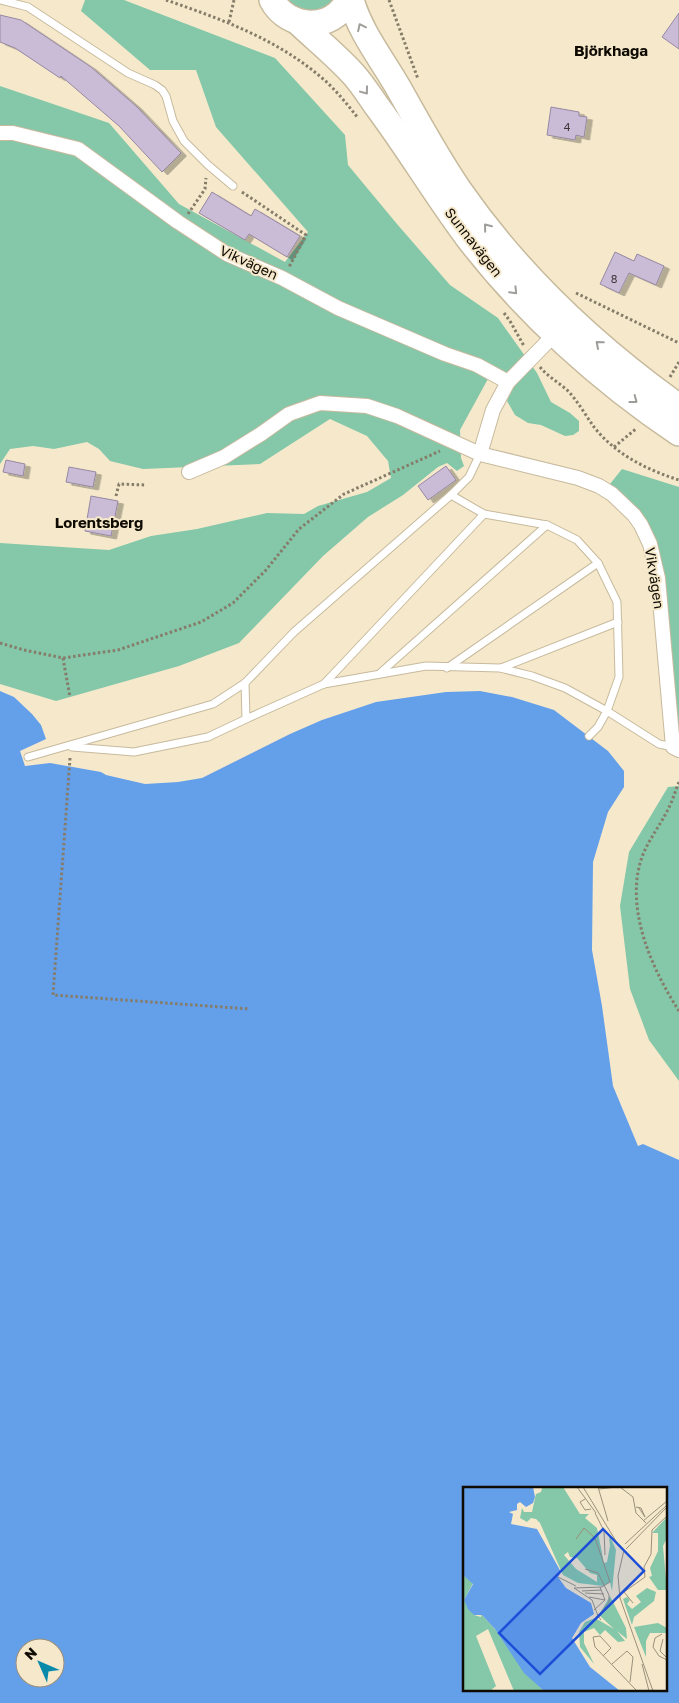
<svg xmlns="http://www.w3.org/2000/svg" width="679" height="1703" viewBox="0 0 679 1703" font-family="'Golos Text',sans-serif">
<style>
.green{fill:#84c7a9}
.water{fill:#649fea;fill-rule:evenodd}
.building{fill:#cabbd7;stroke:#9688a2;filter:url(#shadow)}
.lines{fill:none;stroke-linecap:round;stroke-linejoin:round}
.lane-casing{stroke:#c7ba9d;stroke-width:9}
.street-casing{stroke:#c7ba9d;stroke-width:16}
.highway-casing{stroke:#c7ba9d;stroke-width:28}
.path{stroke:#857c69;stroke-width:3;stroke-dasharray:2.5 2.5;stroke-linecap:butt}
.lane{stroke:#fff;stroke-width:7}
.street{stroke:#fff;stroke-width:14}
.highway{stroke:#fff;stroke-width:25}
.oneway{stroke:#9f9d9a}
.labels{text-anchor:middle;dominant-baseline:central;stroke-width:4;stroke-linejoin:round;paint-order:stroke}
.number-label{font-size:11px;fill:#3e3738}
.street-label{font-size:14px;fill:#0f0b03;stroke:#f6e9cb}
.neighbourhood-label{font-size:15px;font-weight:bold;fill:#0f0b03;stroke:#f6e9cb}
.inset-road{fill:none;stroke:#9a907b;stroke-width:1}
.view{fill:#1d4ed8;fill-opacity:0.15;stroke:#1d4ed8;stroke-width:2.5}
.inset-edge{fill:none;stroke:#0f0b03;stroke-width:2.5}
</style>
<defs>
<filter id="shadow"><feDropShadow dx="5.5" dy="3" stdDeviation="0" flood-color="#0004"/></filter>
</defs>
<rect width="100%" height="100%" fill="#f6e9cb"/>
<!-- green -->
<g class="green">
<path d="M85,0H124L275,58L345,135L348,165L397,224L450,285L498,318L537,373L551,402L570,413L579,421V431L573,435L565,436L541,425L528,423L515,415L507,401L511,390L489,377L460,430L461,458L464,466L457,471L447,463L438,467L403,495L368,517L323,556L239,643L179,666L56,701L0,684V543L109,550L151,536L197,529L267,513L304,514L318,506L367,492L391,478L388,461L367,436L330,419L260,464L143,469L110,461L99,449L87,442L54,449L33,446L10,449L0,464V86L109,123L179,204L285,262L308,232L216,127L196,70H150L81,11Z"/>
<path d="M285,0H334C325,11 308,15 295,8C292,7 288,3 285,0Z"/>
<path d="M622,469L679,487V733L677,732L664,577L648,524L610,484Z"/>
<path d="M679,786V1081L649,1040L630,989L620,906L629,852L668,787Z"/>
</g>
<!-- water -->
<path class="water" d="M0,691L14,697L32,714L41,725L46,739L20,751L25,766L50,763L101,772L106,775L145,784L178,782L202,778L290,734L322,720L376,702L446,692L480,691L512,697L554,710L608,751L624,771V787L608,812L593,862L592,950L602,1006L613,1086L638,1146L643,1144L679,1160V1703H0ZM464,1488H665V1689H464ZM25,1648H55V1678H25Z"/>
<!-- building -->
<g class="building">
<path d="M679,13V49L662,37Z"/>
<path d="M0,15L21,20L91,67L136,106L181,153L162,172L119,126L61,76L60,78L15,48L0,42Z"/>
<path d="M551,107L579,112V116L587,117L584,137L576,135L575,140L547,135Z"/>
<path d="M212,192L251,216L255,209L300,236L287,257L249,234L245,240L199,213Z"/>
<path d="M615,252L634,261L637,254L664,266L656,285L629,273L619,293L600,284Z"/>
<path d="M6,460L25,464L23,476L3,472Z"/>
<path d="M446,466L456,480L428,500L418,486Z"/>
<path d="M69,467L96,472L93,487L66,482Z"/>
<path d="M91,496L118,501L111,536L85,531Z"/>
</g>
<g class="lines">
<!-- lane casing -->
<g class="lane-casing">
<g id="lane">
<path d="M1,0L28,7L128,73L155,85L162,90L166,96L173,121L184,141L208,165L233,186"/>
<path d="M480,454L469,477L451,495L294,632L245,683L246,719L324,684L426,666L500,668L532,676L565,688L607,711L659,744L673,747"/>
<path d="M451,495L484,514L547,525L577,540L598,563L617,602L619,677L607,711L598,727L589,736"/>
<path d="M447,668L598,563"/>
<path d="M501,668L618,622"/>
<path d="M379,674L547,525"/>
<path d="M324,684L484,514"/>
<path d="M72,747L134,752L208,737L246,719"/>
<path d="M28,757L213,704L245,683"/>
</g>
</g>
<!-- street casing -->
<g class="street-casing">
<g id="street">
<path d="M0,133H13L78,149L178,222L227,254L282,278L338,308L445,354L477,365L508,382L493,410L480,454"/>
<path d="M508,382L555,334"/>
<path d="M189,472L224,457L261,434L289,414L320,403L367,406L397,416L480,454L578,478L599,486L612,494L634,515L641,525L650,544L658,578L673,747L679,750"/>
</g>
</g>
<!-- highway casing -->
<g class="highway-casing">
<g id="highway">
<path d="M272,0C288,30 333,32 348,0"/>
<path d="M351,0C361,34 382,59 399,89C418,123 437,158 459,190C518,275 595,347 679,407"/>
<path d="M299,23C317,40 337,56 354,75C362,84 369,95 376,105C409,149 436,195 469,239C526,313 601,381 679,433"/>
</g>
</g>
<!-- path -->
<g class="path">
<path d="M166,0C221,19 277,39 322,78C336,90 347,104 358,118"/>
<path d="M389,0L418,79"/>
<path d="M229,22L234,0"/>
<path d="M242,192L306,235L289,267"/>
<path d="M188,214L205,189L206,178"/>
<path d="M576,293L679,343"/>
<path d="M504,313L510,321L524,346"/>
<path d="M540,367C548,377 560,383 569,392C579,403 586,416 594,427C615,454 647,470 679,480"/>
<path d="M670,377L679,362"/>
<path d="M614,447L637,428"/>
<path d="M116,496L119,484L146,485"/>
<path d="M0,643L24,650L63,658L118,650L201,622L233,603L266,570L299,529L344,494L440,451"/>
<path d="M63,658L70,697"/>
<path d="M70,758L53,995L250,1009"/>
<path d="M679,782C676,789 674,796 671,803C663,822 649,838 642,857C624,908 652,969 679,1011"/>
</g>
<!-- lane -->
<use href="#lane" class="lane"/>
<!-- street -->
<use href="#street" class="street"/>
<!-- highway -->
<use href="#highway" class="highway"/>
</g>
<!-- one-way arrows -->
<defs><path id="oneway-chevron" d="M-2-3.5L2.5 0L-2 3.5" fill="none" stroke-width="1.6" stroke-linecap="round" stroke-linejoin="round" transform="scale(1.25)"/></defs>
<g class="oneway">
<use href="#oneway-chevron" transform="translate(361 27) rotate(-116)"/>
<use href="#oneway-chevron" transform="translate(365 91) rotate(53)"/>
<use href="#oneway-chevron" transform="translate(487 227) rotate(-129)"/>
<use href="#oneway-chevron" transform="translate(514 291) rotate(46)"/>
<use href="#oneway-chevron" transform="translate(599 344) rotate(-139)"/>
<use href="#oneway-chevron" transform="translate(634 400) rotate(37)"/>
</g>
<g class="labels">
<!-- number labels -->
<g class="number-label">
<text x="567" y="126">4</text>
<text x="614" y="278">8</text>
</g>
<!-- street labels -->
<g class="street-label">
<text transform="translate(474 242) rotate(52)">Sunnavägen</text>
<text transform="translate(249 262) rotate(25)">Vikvägen</text>
<text transform="translate(655 578) rotate(81)">Vikvägen</text>
</g>
<!-- neighbourhood labels -->
<g class="neighbourhood-label">
<text x="611" y="50">Björkhaga</text>
<text x="99" y="522">Lorentsberg</text>
</g>
</g>
<!-- overview -->
<g transform="translate(463 1487)">
<rect width="204" height="204" fill="#f6e9cb"/>
<path d="M75,0H100L117,27H126L122,31L134,41L141,76L144,75L147,59L146,47L153,63L149,104L147,95L140,99L115,96L100,88L77,36L73,32L68,31L64,35L57,31L59,21L61,25H69L73,7L78,5L79,1ZM105,65L107,70L114,71L127,86L134,88V95L113,82L101,68ZM204,30V51L200,59L204,103H195L186,90L189,89L187,81L195,64V46H189ZM0,88L10,96L1,113L11,128L18,130V127L32,142L62,186L81,204H51L25,142L13,149L33,199L27,204H0ZM184,101L193,105L191,114L171,130L169,138L160,112L164,110L167,113L164,117L169,122L178,115L173,109ZM147,109L163,141L164,152L154,144L162,154L155,155L142,143L137,148L131,141L121,145V156L131,177L117,160L116,145L122,135L132,131L151,142L136,128ZM195,136L204,141V146H187L183,154V170L171,140Z" fill="#84c7a9" fill-rule="evenodd"/>
<path d="M0,0H70L72,10L70,16L63,20L57,15L54,17V23L46,25L50,27L48,37L74,42L98,85L95,90L103,101L128,116L131,127L118,136L109,151L127,180L157,204H81L61,186L32,142L19,128H11L5,122L1,113L10,97L0,88Z" fill="#649fea"/>
<path class="inset-road" d="M114,0L133,26M120,0L156,59M135,0L145,34M157,0L170,10L173,26L183,36M136,2L154,0M122,12L117,15L122,23L128,22M173,20L178,21L182,30L176,21M132,26L141,44L142,68M180,34L204,14M113,52L121,41L132,51L147,95L139,100L111,101L129,113L135,129M204,53V70M162,57L204,18M163,62L204,20M161,63L155,89L157,111L190,204M122,82L135,86L146,108V115L135,129L138,133M95,90L113,99M119,104L138,103M122,106L141,107M126,110L142,113M170,116L161,105L182,90L181,80L188,67L189,43L204,29M131,123L142,113L137,100M199,147L192,151L190,160L196,169L204,173M200,152L197,164L204,171M164,164L170,170L167,195M140,169L148,161L137,149L130,150L132,160L174,204M149,177L164,164M179,177L186,204"/>
<path class="view" d="M140,42L181,84L77,187L36,146Z"/>
<rect width="204" height="204" class="inset-edge"/>
</g>
<!-- north arrow -->
<g transform="translate(40 1663) rotate(315)"><circle r="24" fill="#f6e9cb" stroke="#9a907b"/>
<path d="M0-4L9 19L0 12L-9 19Z" fill="#098aab"/>
<text y="-8" font-size="14" font-weight="bold" text-anchor="middle" fill="#0f0b03">N</text>
</g>
</svg>
